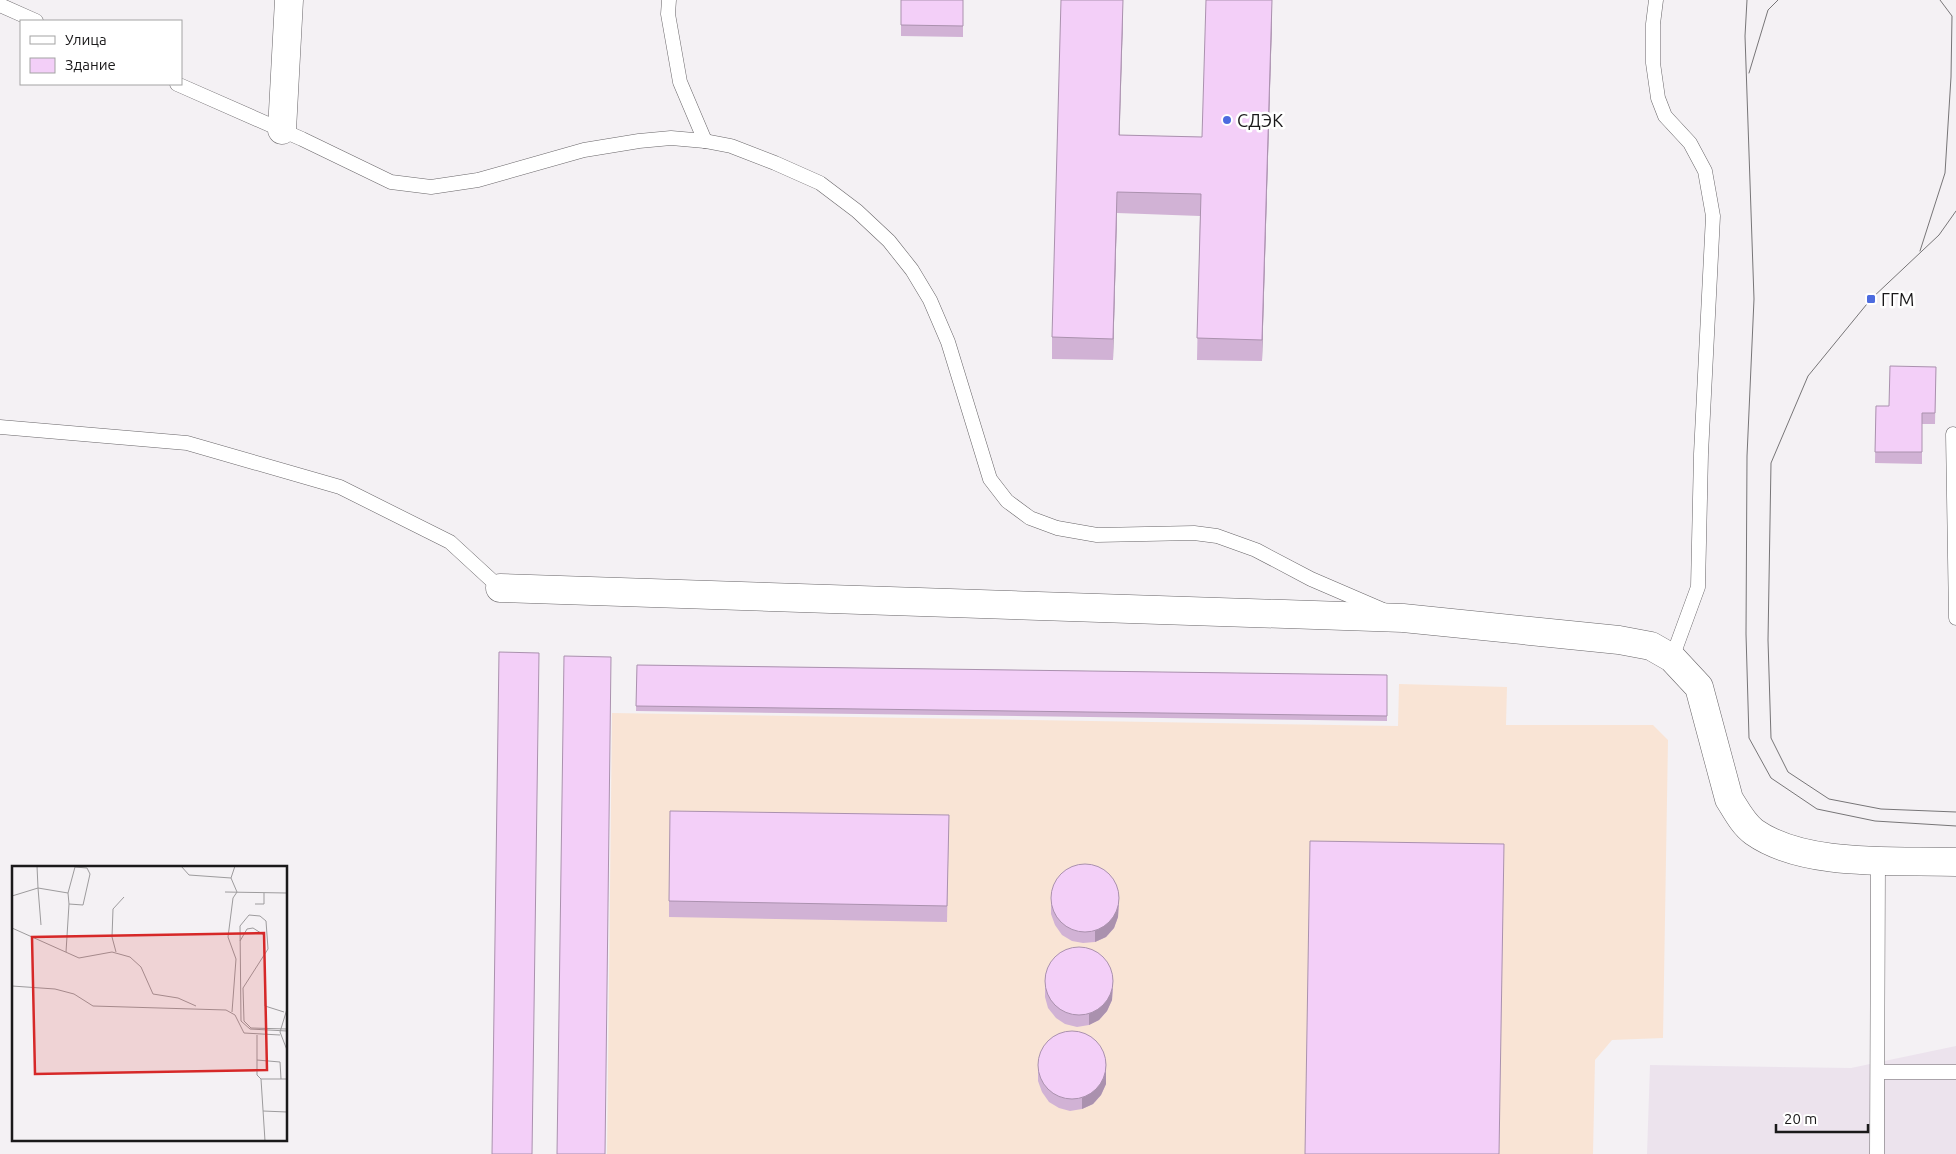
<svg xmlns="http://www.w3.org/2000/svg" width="1956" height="1154" viewBox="0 0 1956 1154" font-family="Ubuntu,sans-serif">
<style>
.built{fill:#ece3ed}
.industrial{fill:#f9e4d5}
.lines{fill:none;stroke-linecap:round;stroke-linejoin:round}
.service-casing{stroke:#686568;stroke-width:15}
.minor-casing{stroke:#686568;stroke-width:29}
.service{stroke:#fff;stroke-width:14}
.minor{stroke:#fff;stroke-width:28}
.tram{stroke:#777577;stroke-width:1}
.wall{fill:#d1b2d5}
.shaded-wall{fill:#aa91ae}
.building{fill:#f3cff8;stroke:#aa91ae}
.poi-dot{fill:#4c6bdf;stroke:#fff;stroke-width:2}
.labels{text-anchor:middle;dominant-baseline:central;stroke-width:5;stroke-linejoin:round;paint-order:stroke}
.poi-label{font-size:18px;fill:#1a191a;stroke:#fff;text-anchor:start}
.inset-road{fill:none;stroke:#9d9b9d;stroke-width:1}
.view{fill:#d62828;fill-opacity:0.15;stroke:#d62828;stroke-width:2.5}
.inset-edge{fill:none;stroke:#1a191a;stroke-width:2.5}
</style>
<rect width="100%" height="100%" fill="#f4f1f4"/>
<!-- built -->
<path class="built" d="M1956,1046V1154H1647L1650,1065L1851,1068Z"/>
<!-- industrial -->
<path class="industrial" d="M1399,684L1507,687L1506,725H1653L1668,740L1663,1038L1612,1040L1595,1060L1593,1154H607L612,713L1398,726Z"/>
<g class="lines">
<!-- service casing -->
<g class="service-casing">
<g id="service">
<path d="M669,0L668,14L680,82L705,141"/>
<path d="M1656,0L1653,24V63L1658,98L1665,116L1690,143L1705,171L1713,216L1701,454L1698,587L1672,658"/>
<path d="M0,5L36,21"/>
<path d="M177,84L302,139L391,182L431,187L478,180L584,150L639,141L671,138L705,141L731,146L775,163L820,183L857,211L889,241L912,270L930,300L948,342L990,479L1007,501L1030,518L1057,528L1097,535L1194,533L1217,536L1256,550L1311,579L1383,610"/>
<path d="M0,427L187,443L340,487L450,542L500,588"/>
<path d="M1953,434L1956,618"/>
<path d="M1878,1072H1956"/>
<path d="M1877,1154L1878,860"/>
</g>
</g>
<!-- minor casing -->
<g class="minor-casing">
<g id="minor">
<path d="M282,130L289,0"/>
<path d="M500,588L1403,618L1619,640L1651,646L1672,658L1699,687L1729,799C1736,810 1743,824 1754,832C1805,868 1896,860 1956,862"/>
</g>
</g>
<!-- service -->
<use href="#service" class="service"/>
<!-- minor -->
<use href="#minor" class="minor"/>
<!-- tram -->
<g class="tram">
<path d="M1747,0L1745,36L1754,299L1747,456L1746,634L1749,738L1771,778L1817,809L1875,821L1956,826"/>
<path d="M1749,73L1768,10L1778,0"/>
<path d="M1956,211L1939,235L1871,299L1808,376L1771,463L1768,640L1771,738L1788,772L1829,799L1881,809L1956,812"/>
<path d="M1920,251L1945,173L1951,77L1952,16L1940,0"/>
</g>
</g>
<!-- wall -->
<g class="wall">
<path d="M901,0H963V37L901,36Z"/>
<path d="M1123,17L1119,135L1202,137L1272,21L1262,361L1197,360L1200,216L1117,213L1113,360L1052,359V337Z"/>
<path d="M1936,367L1935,424H1922V464L1875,463L1876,406H1889Z"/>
<path d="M637,665L1387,675V721L636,711Z"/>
<path d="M949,815L947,922L669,917V901Z"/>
<path d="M1051,902L1119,905L1118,917L1114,928L1106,937L1095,942L1083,943L1072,941L1062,935L1055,925L1051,914Z"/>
<path d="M1045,974L1113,989L1112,1000L1107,1011L1099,1020L1089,1025L1077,1027L1065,1024L1056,1018L1048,1008L1045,997Z"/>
<path d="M1038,1069L1106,1073V1084L1101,1095L1093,1104L1082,1109L1070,1111L1059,1108L1049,1102L1042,1092L1038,1081Z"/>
</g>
<!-- shaded-wall -->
<g class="shaded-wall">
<path d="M1123,0V17L1119,156V135Z"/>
<path d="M1272,0V21L1262,361V340Z"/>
<path d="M1117,192V213L1113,360V339Z"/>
<path d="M1119,894L1118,917L1114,928L1106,937L1095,942V930Z"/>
<path d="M1113,977L1112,1000L1107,1011L1099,1020L1089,1025V1014Z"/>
<path d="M1106,1061V1084L1101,1095L1093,1104L1082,1109V1098Z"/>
</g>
<!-- building -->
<g class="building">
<path d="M901,0H963V26L901,25Z"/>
<path d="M1061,0H1123L1119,135L1202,137L1206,0H1272L1262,340L1197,338L1201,194L1117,192L1113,339L1052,337Z"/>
<path d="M1890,366L1936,367L1935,413H1922V452H1875L1876,406H1889Z"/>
<path d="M499,652L539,653L532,1154H492Z"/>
<path d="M564,656L611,657L605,1154H557Z"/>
<path d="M637,665L1387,675V716L636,706Z"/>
<path d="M670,811L949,815L947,906L669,901Z"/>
<path d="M1310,841L1504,844L1499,1154H1305Z"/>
<circle cx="1085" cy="898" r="34"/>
<circle cx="1079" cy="981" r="34"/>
<circle cx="1072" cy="1065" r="34"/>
</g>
<!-- markers -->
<g class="poi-dot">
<circle cx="1227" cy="120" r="5"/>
<rect x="1866" y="294" width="10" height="10" rx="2.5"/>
</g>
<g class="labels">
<!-- poi labels -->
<g class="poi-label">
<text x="1237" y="120">СДЭК</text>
<text x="1881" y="299">ГГМ</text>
</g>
</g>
<!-- overview -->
<g transform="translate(12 866)">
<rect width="275" height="275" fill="#f4f1f4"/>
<path class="inset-road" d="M169,0L177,9L219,12M213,26L275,27M0,30L26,22L25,0M243,38H252V27M29,59L26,22L56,27L57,38L71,39L78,8L75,2L63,1L56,27M0,62L67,92L100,86L118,91L129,101L141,128L166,132L184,140M228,75L235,63L241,62L252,69V78M54,86L57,38M104,86L100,71L101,43L112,31M253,119V140L272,146M0,120L43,123L62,128L81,140L214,144L223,149L232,167L268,169M275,143L268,166L275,184M220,146L224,93L216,71L221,32L225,26L219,12L223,0M275,163L239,162L232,155L231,122L256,83L254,55L248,50L237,49L228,60L229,155L238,163L275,165M245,169V209L249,213L253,275M245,194L268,196L269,213M249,213H275M251,245L275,246"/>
<path class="view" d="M252,67L255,204L23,208L20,71Z"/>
<rect width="275" height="275" class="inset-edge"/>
</g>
<!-- legend -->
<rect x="20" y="20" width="162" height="65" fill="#ffffff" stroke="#a3a3a3"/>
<rect x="30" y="36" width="25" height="8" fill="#ffffff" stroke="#a3a3a3"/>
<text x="65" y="45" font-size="15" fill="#1a191a">Улица</text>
<rect x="30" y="58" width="25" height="15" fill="#f3cff8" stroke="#a3a3a3"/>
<text x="65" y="70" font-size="15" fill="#1a191a">Здание</text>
<!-- scale -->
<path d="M1776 1124v8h92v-8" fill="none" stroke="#1a191a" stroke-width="2.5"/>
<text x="1784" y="1124" font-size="15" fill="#1a191a" stroke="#ffffff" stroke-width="4" paint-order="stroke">20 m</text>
</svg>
